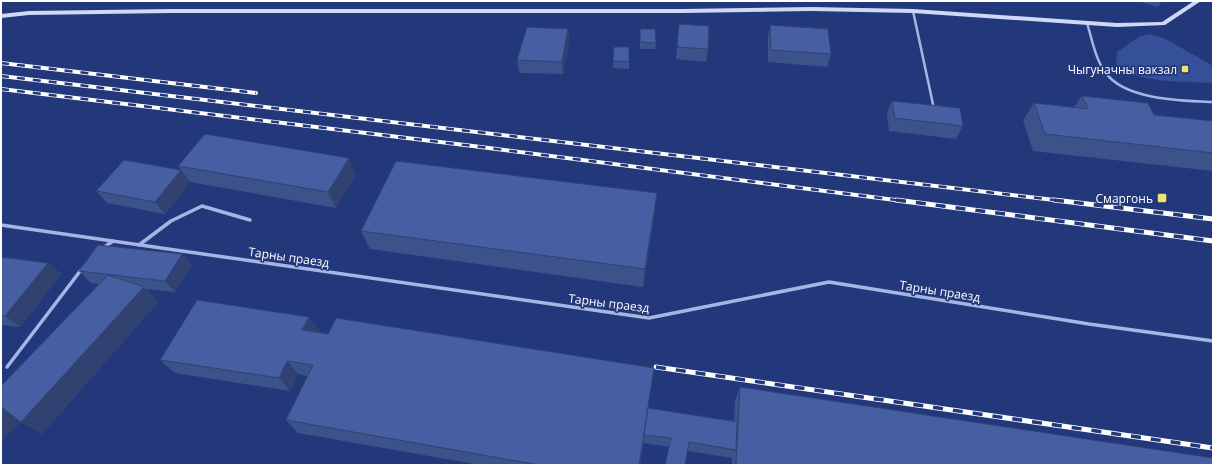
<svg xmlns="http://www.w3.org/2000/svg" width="1214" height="466" viewBox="0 0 1214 466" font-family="'Open Sans',sans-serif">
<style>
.green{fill:#364f99}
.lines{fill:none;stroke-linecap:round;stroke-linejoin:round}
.lane-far1{stroke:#a5b6e5;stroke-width:2.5}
.lane{stroke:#a5b6e5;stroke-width:3.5}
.secondary{fill:#cfd8f5;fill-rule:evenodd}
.rail-far1-casing{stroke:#fff;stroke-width:4}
.rail-casing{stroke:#fff;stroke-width:5}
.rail-far1{stroke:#23387b;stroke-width:2.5;stroke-dasharray:8;stroke-linecap:butt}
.rail{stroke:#23387b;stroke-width:3.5;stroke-dasharray:10;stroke-linecap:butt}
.wall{fill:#3c528b}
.shaded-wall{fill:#314271}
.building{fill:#465fa2;stroke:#314271}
.poi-dot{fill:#f0e368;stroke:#23387b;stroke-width:1.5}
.labels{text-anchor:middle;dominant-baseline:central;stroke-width:3.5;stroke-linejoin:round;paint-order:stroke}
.poi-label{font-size:12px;fill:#fff;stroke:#23387b;text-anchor:end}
.street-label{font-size:12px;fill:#fff;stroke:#23387b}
</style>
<rect width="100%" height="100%" fill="#23387b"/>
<!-- green -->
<path class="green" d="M1150,34L1164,38L1210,64L1213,67V83C1182,81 1143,84 1116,66L1117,52L1140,36Z"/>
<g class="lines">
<!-- lane-far1 -->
<g class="lane-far1">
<path d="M913,11L934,109"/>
<path d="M1087,23C1092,39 1095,58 1105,72C1124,100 1183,101 1213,102"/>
</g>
<!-- lane -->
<g class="lane">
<path d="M1,225L649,318L829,282L1089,324L1213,341"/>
<path d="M139,245L171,221L202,206L250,220"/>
<path d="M103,248L113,241"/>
<path d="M7,367L81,270"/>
</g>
<!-- secondary -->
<path class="secondary" d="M1194,1H1201L1165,25L1117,27L913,13L811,11L683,13H171L29,15L1,18V14L29,11L171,9H683L811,7L913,9L1117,23L1162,22Z"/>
<!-- rail-far1 casing -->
<g class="rail-far1-casing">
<g id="rail-far1">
<path d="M1,63L256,93"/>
<path d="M1,76L1063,201"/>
<path d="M1,89L473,146L903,201"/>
</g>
</g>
<!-- rail casing -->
<g class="rail-casing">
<g id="rail">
<path d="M896,200L1213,241"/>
<path d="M1054,200L1213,219"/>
<path d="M656,367L1213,448"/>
</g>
</g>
<!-- rail-far1 -->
<use href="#rail-far1" class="rail-far1"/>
<!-- rail -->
<use href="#rail" class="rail"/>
</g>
<!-- wall -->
<g class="wall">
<path d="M1137,1H1162L1158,7Z"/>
<path d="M679,24L708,49L706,62L676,59Z"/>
<path d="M770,25L831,54L827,67L768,62V37Z"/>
<path d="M568,29L569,41L563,74L519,73L517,60Z"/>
<path d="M640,29L656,43L655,49H640Z"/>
<path d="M629,47V69L613,68V61Z"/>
<path d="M1082,96L1154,115L1213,121V171L1033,151L1023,120L1034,103L1074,107Z"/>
<path d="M892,101L963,126L956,139L889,131L887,113Z"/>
<path d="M178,166L356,175L336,208L190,182L165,214L107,203L96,191L181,170Z"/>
<path d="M655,212L643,287L370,249L361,231Z"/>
<path d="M182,254L192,266L175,292L146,289L158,302L42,434L21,422L1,440V386L99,284L91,283L79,271Z"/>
<path d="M1,257L48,263L61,274L20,327L1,325Z"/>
<path d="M309,317L319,331L318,333L652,381L648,408L734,421L735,400L740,387L1213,465H732V458L688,451L670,447L643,443L640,465H480L298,433L286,420L308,376L298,374L290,391L175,373L160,360Z"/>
</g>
<!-- shaded-wall -->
<g class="shaded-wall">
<path d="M568,29L569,41L563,74L562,62Z"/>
<path d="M349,158L356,175L336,208L328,192Z"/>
<path d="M181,170L190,182L165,214L155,202Z"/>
<path d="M657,193L655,212L643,287L645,269Z"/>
<path d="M182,254L192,266L175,292L165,281Z"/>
<path d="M48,263L61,274L20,327L5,316Z"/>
<path d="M144,287L158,302L42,434L21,422L1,440V404Z"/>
<path d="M309,317L319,331L312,345L302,330Z"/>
<path d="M287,361L298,374L290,391L279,378Z"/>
</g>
<!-- building -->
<g class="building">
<path d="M679,24L709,26L708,49L677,47Z"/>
<path d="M770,25L828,29L831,54L771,50Z"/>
<path d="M527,27L568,29L562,62L517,60Z"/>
<path d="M640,29H655L656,43L640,42Z"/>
<path d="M614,47H629V62L613,61Z"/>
<path d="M1082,96L1148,103L1154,115L1213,121V153L1045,134L1034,103L1088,109Z"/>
<path d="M892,101L960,108L963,126L895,118Z"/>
<path d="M205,134L349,158L328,192L178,166Z"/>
<path d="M124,160L181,170L155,202L96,191Z"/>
<path d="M396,161L657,193L645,269L361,231Z"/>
<path d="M98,245L182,254L165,281L79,271Z"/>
<path d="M1,257L48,263L5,316H1Z"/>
<path d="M108,275L144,287L21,422L1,407V386Z"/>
<path d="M197,300L309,317L302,330L328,334L336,318L654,368L639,465H539L286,420L313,365L287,361L279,378L160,360Z"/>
<path d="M740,387L1213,458V465H736Z"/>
<path d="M648,408L737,422L736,450L689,442L685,465H665L671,438L644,435Z"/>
</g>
<!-- markers -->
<g class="poi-dot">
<rect x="1181" y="65" width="8" height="8" rx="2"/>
<rect x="1157" y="193" width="10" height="10" rx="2"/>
</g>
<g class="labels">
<!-- poi labels -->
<g class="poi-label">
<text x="1177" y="69">Чыгуначны вакзал</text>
<text x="1153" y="198">Смаргонь</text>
</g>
<!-- street labels -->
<g class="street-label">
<text transform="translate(289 257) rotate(8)">Тарны праезд</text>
<text transform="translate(940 291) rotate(9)">Тарны праезд</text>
<text transform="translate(609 303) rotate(7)">Тарны праезд</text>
</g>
</g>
<!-- border -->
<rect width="1214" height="466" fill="none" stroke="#ffffff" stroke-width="4"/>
</svg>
